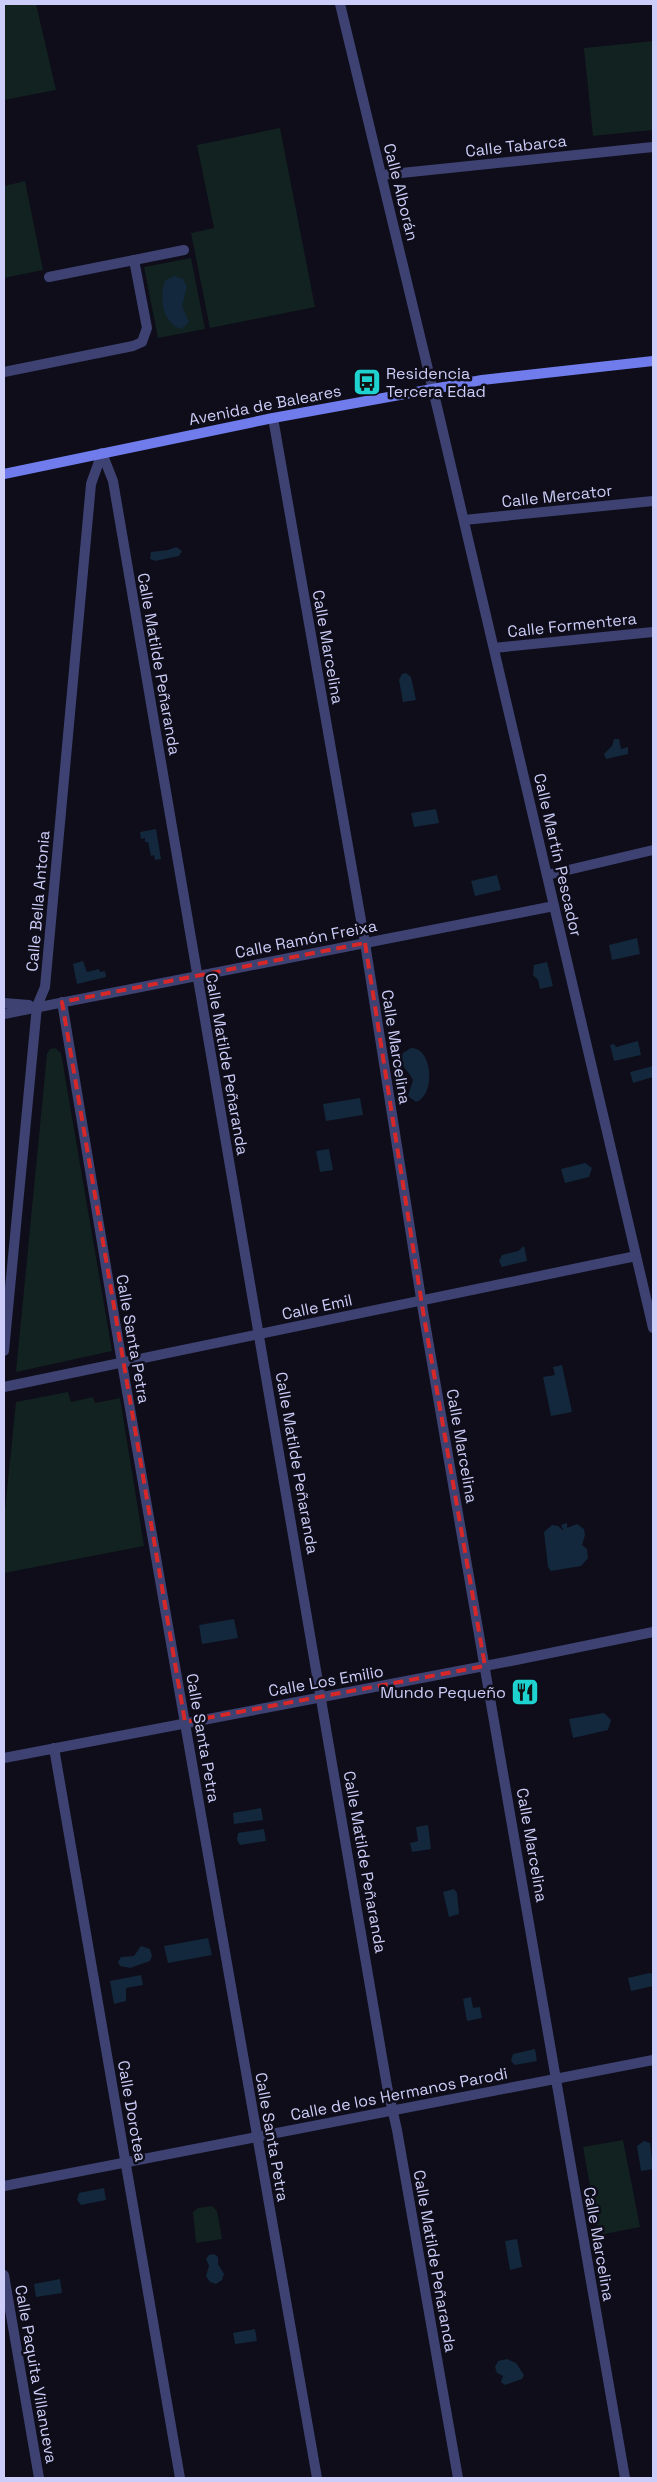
<svg xmlns="http://www.w3.org/2000/svg" width="657" height="2482" viewBox="0 0 657 2482" font-family="'Space Grotesk',sans-serif">
<style>
.green{fill:#112220}
.water{fill:#13283c}
.lines{fill:none;stroke-linecap:round;stroke-linejoin:round}
.minor{stroke:#3e4272;stroke-width:10}
.secondary{stroke:#707ceb;stroke-width:10}
.marked{fill:none;stroke:#d62828;stroke-width:4;stroke-dasharray:10 6;stroke-linejoin:round}
.labels{text-anchor:middle;dominant-baseline:central;stroke-width:5;stroke-linejoin:round;paint-order:stroke}
.street-label{font-size:16px;fill:#cccdf8;stroke:#0e0d19}
.poi-label{font-size:16px;fill:#cccdf8;stroke:#0e0d19;text-anchor:start}
</style>
<rect width="100%" height="100%" fill="#0e0d19"/>
<!-- green -->
<g class="green">
<path d="M4,4H36L56,90L4,100Z"/>
<path d="M653,41V130L593,136L584,48Z"/>
<path d="M280,128L315,307L210,328L191,233L214,228L197,145Z"/>
<path d="M25,181L43,270L4,278V186Z"/>
<path d="M191,258L205,329L158,338L144,267Z"/>
<path d="M55,1048L61,1053L112,1351L16,1372L47,1054L50,1049Z"/>
<path d="M68,1392L71,1402L93,1397L95,1403L120,1398L144,1546L4,1573V1520L16,1402Z"/>
<path d="M623,2140L640,2227L599,2235L583,2147Z"/>
<path d="M212,2206L217,2211L222,2239L196,2243L193,2212L198,2208Z"/>
</g>
<!-- water -->
<g class="water">
<path d="M174,276L183,279L187,286L182,306L189,322L182,329C162,325 159,296 165,281Z"/>
<path d="M176,547L182,551L179,556L155,561L150,559L151,552L168,550Z"/>
<path d="M406,673L411,677L416,700L403,702L399,680L402,674Z"/>
<path d="M614,739H619L621,749L628,747V754L606,759L604,754L612,746Z"/>
<path d="M436,809L439,823L414,827L411,813Z"/>
<path d="M156,829L161,859L155,860L154,855L151,856L148,842H145V838L141,839L140,832Z"/>
<path d="M497,875L501,890L475,896L471,881Z"/>
<path d="M637,938L640,954L612,960L609,945Z"/>
<path d="M83,961L87,972L99,969L100,972L105,971L106,977L77,984L73,964Z"/>
<path d="M547,962L553,986L540,989L538,980L533,975L534,965Z"/>
<path d="M638,1041L641,1055L614,1061L610,1045L614,1044L616,1047Z"/>
<path d="M411,1048C433,1047 436,1096 416,1102L408,1096L413,1080C408,1069 398,1066 403,1053Z"/>
<path d="M653,1066V1077L633,1083L630,1072Z"/>
<path d="M360,1098L363,1115L326,1121L323,1104Z"/>
<path d="M329,1149L333,1170L320,1172L316,1151Z"/>
<path d="M585,1163L592,1168L589,1177L565,1183L561,1169Z"/>
<path d="M524,1246L527,1261L502,1267L499,1261L502,1255L518,1251Z"/>
<path d="M562,1365L572,1412L551,1416L543,1377L555,1375L553,1367Z"/>
<path d="M567,1523V1528L577,1524L584,1529L585,1535L582,1545L587,1549L588,1558L581,1566L551,1571L548,1567L544,1532L552,1525L558,1526L564,1531L561,1525Z"/>
<path d="M234,1619L238,1638L202,1644L199,1625Z"/>
<path d="M604,1713L611,1720L608,1730L573,1738L569,1719Z"/>
<path d="M261,1808L263,1820L234,1824L233,1813Z"/>
<path d="M428,1825L431,1849L412,1852L410,1843L418,1841L416,1827Z"/>
<path d="M264,1829L266,1841L240,1845L237,1840L238,1833Z"/>
<path d="M454,1889L457,1893L459,1914L449,1917L443,1892Z"/>
<path d="M208,1938L212,1955L168,1963L164,1946Z"/>
<path d="M141,1946L150,1949L152,1956L150,1961L130,1968L120,1966L118,1962L121,1957L134,1956Z"/>
<path d="M649,1973L653,1974V1986L631,1991L628,1978Z"/>
<path d="M141,1975L143,1985L126,1988V2001L114,2004L110,1981Z"/>
<path d="M471,1997L473,2008L480,2007L482,2018L467,2021L463,1999Z"/>
<path d="M535,2049L537,2061L515,2065L511,2061L513,2054Z"/>
<path d="M644,2141L650,2143L653,2169L641,2171L637,2146Z"/>
<path d="M104,2188L106,2200L81,2205L77,2200L79,2193Z"/>
<path d="M517,2239L522,2267L510,2270L505,2241Z"/>
<path d="M214,2254L218,2257V2264L224,2274L222,2280L216,2284L210,2282L206,2276L209,2266L206,2259L209,2255Z"/>
<path d="M60,2279L62,2293L36,2297L34,2284Z"/>
<path d="M255,2329L257,2341L235,2344L233,2333Z"/>
<path d="M507,2359L516,2363L524,2375L522,2379L505,2385L501,2382L503,2376L497,2373L495,2367L498,2361Z"/>
</g>
<g class="lines">
<!-- minor -->
<g class="minor">
<path d="M340,4L439,415L653,1328"/>
<path d="M382,175L653,147"/>
<path d="M49,277L184,250"/>
<path d="M4,372L133,346L142,342L147,328L134,260"/>
<path d="M273,418L365,943L423,1311L625,2478"/>
<path d="M102,453L113,481L387,2086L397,2130L458,2478"/>
<path d="M464,520L653,501"/>
<path d="M494,648L653,632"/>
<path d="M547,875L653,850"/>
<path d="M62,1002L122,1363L317,2478"/>
<path d="M4,1003L29,1005"/>
<path d="M4,1014L554,906"/>
<path d="M4,1351L37,1006L45,987L91,484L102,453"/>
<path d="M4,1387L636,1256"/>
<path d="M54,1748L180,2478"/>
<path d="M4,1758L511,1661L653,1632"/>
<path d="M4,2186L653,2060"/>
<path d="M4,2275L39,2478"/>
</g>
<!-- secondary -->
<path class="secondary" d="M4,474L273,418L482,380L653,361"/>
</g>
<!-- marked area -->
<path class="marked" d="M365,943L423,1311L485,1666L185,1722L62,1002Z"/>
<!-- icons -->
<defs>
<g id="bus-square" transform="scale(1.4375)"><rect x="-9" y="-9" width="18" height="18" rx="4" fill="#1ed3cf" stroke="#0e0d19"/><path d="M-5-6H5V4H4V6H2V4H-2V6H-4V4H-5ZM-3.5-4V0h7V-4ZM-3.5 1.2v1.5H-2V1.2ZM2 1.2v1.5H3.5V1.2Z" fill="#111"/></g>
<g id="restaurant-square" transform="scale(1.4375)"><rect x="-9" y="-9" width="18" height="18" rx="4" fill="#1ed3cf" stroke="#0e0d19"/><path d="M-5-6h1v4h1v-4h1v4h1v-4h1v5L-1.5 .5V6h-2V.5L-5-1ZM5-6V6H3V1.5H1.5Q1.5-4 5-6Z" fill="#111"/></g>
</defs>
<g fill-rule="evenodd">
<use href="#bus-square" x="367" y="382"/>
<use href="#restaurant-square" x="525" y="1692"/>
</g>
<g class="labels">
<!-- street labels -->
<g class="street-label">
<text transform="translate(516 146) rotate(-6)">Calle Tabarca</text>
<text transform="translate(401 192) rotate(76)">Calle Alborán</text>
<text transform="translate(265 405) rotate(-11)">Avenida de Baleares</text>
<text transform="translate(557 496) rotate(-6)">Calle Mercator</text>
<text transform="translate(572 625) rotate(-6)">Calle Formentera</text>
<text transform="translate(328 647) rotate(80)">Calle Marcelina</text>
<text transform="translate(159 664) rotate(80)">Calle Matilde Peñaranda</text>
<text transform="translate(558 855) rotate(77)">Calle Martín Pescador</text>
<text transform="translate(38 901) rotate(-85)">Calle Bella Antonia</text>
<text transform="translate(306 939) rotate(-11)">Calle Ramón Freixa</text>
<text transform="translate(396 1047) rotate(81)">Calle Marcelina</text>
<text transform="translate(227 1064) rotate(80)">Calle Matilde Peñaranda</text>
<text transform="translate(317 1307) rotate(-12)">Calle Emil</text>
<text transform="translate(133 1339) rotate(80)">Calle Santa Petra</text>
<text transform="translate(462 1446) rotate(80)">Calle Marcelina</text>
<text transform="translate(297 1463) rotate(80)">Calle Matilde Peñaranda</text>
<text transform="translate(326 1681) rotate(-10)">Calle Los Emilio</text>
<text transform="translate(203 1738) rotate(80)">Calle Santa Petra</text>
<text transform="translate(532 1845) rotate(80)">Calle Marcelina</text>
<text transform="translate(365 1862) rotate(80)">Calle Matilde Peñaranda</text>
<text transform="translate(399 2094) rotate(-11)">Calle de los Hermanos Parodi</text>
<text transform="translate(132 2111) rotate(80)">Calle Dorotea</text>
<text transform="translate(272 2137) rotate(80)">Calle Santa Petra</text>
<text transform="translate(599 2244) rotate(80)">Calle Marcelina</text>
<text transform="translate(435 2261) rotate(80)">Calle Matilde Peñaranda</text>
<text transform="translate(36 2374) rotate(80)">Calle Paquita Villanueva</text>
</g>
<!-- poi labels -->
<g class="poi-label">
<text x="386" y="373">Residencia<tspan x="386" dy="18">Tercera Edad</tspan></text>
<text x="506" y="1692" text-anchor="end">Mundo Pequeño</text>
</g>
</g>
<!-- border -->
<rect width="657" height="2482" fill="none" stroke="#cccdf8" stroke-width="10"/>
</svg>
